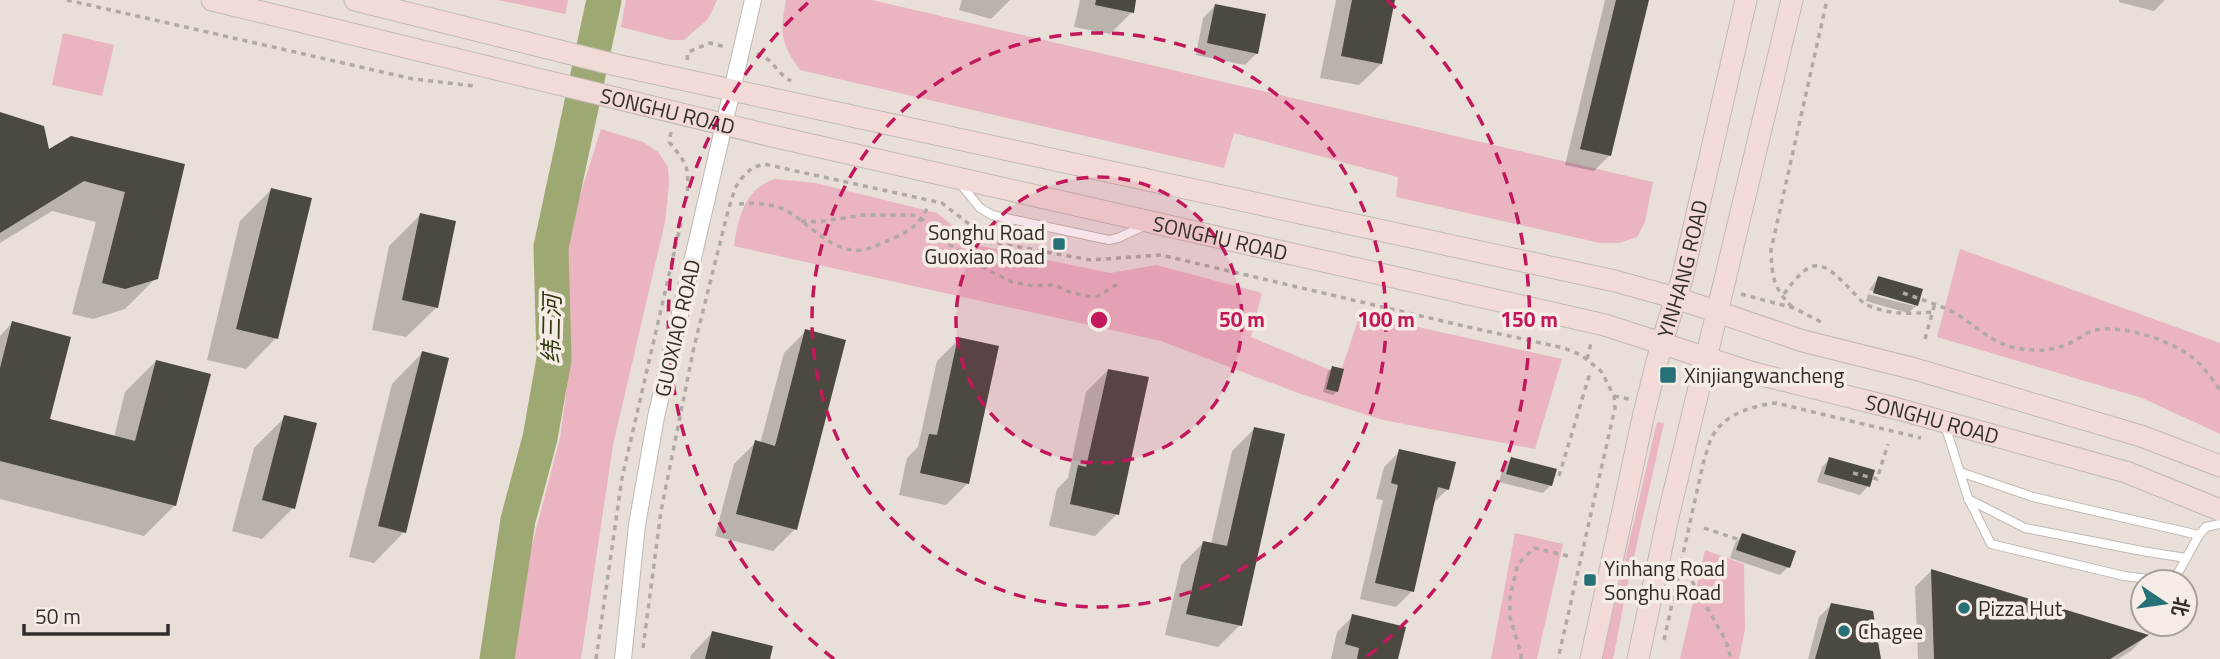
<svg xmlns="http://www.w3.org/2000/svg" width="2220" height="659" viewBox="0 0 2220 659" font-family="'Titillium Web','Noto Sans SC',sans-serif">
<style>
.green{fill:#eab4c1}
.shadow{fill:#0003}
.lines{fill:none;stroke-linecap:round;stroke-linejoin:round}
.river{stroke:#9da873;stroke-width:35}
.building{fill:#4c4941}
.lane-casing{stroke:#c0b8b2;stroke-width:10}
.street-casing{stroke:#c0b8b2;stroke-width:18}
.secondary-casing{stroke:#c0b8b2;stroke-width:23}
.path{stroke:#b1a9a4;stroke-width:3.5;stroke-dasharray:5 5;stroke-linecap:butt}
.lane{stroke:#fff;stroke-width:8}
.street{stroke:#fff;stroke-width:16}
.secondary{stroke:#f2dbd6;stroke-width:21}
.ring{fill:none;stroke:#c2185b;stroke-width:3.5;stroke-dasharray:12 9}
.poi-dot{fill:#267077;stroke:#f5ece6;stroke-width:2.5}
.labels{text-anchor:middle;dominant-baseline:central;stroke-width:7;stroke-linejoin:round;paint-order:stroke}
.street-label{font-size:21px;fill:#312d2b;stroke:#f5ece6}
.poi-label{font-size:21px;fill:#312d2b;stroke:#f5ece6;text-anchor:start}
.water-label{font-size:23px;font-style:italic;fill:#31380e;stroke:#f5ece6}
.centre{fill:#c2185b;stroke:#f5ece6;stroke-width:3.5}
.ring-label{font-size:21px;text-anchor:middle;font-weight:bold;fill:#c2185b;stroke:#f5ece6;stroke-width:7;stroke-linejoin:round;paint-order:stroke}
</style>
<rect width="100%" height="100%" fill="#e8dfd9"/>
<!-- green -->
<g class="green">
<path d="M498,0H568L565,14Z"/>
<path d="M626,0H717L708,19L684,40H671L621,27Z"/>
<path d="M786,0H872L1653,182L1645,222L1637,237L1619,243H1600L1396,197L1398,177L1234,133L1224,168L800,70C780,42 780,33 786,0Z"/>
<path d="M63,33L114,45L102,96L52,85Z"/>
<path d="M601,129L643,142L658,152L668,167L669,183L665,222L613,445L581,659H513L530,553L560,438L566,395L569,344L564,246Z"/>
<path d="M775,179L816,183L937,213L976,245L1110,273L1156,265L1262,293L1251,337L1340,374L1360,314L1562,359L1535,449L1383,420L1298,393L1161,341L734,246C738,218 745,188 775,179Z"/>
<path d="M1960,249L2220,343V434L2142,398L1937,337Z"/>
<path d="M1657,422L1664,423L1626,592L1613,659H1602Z"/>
<path d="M1515,533L1563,544L1537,659H1491Z"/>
<path d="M1705,550L1744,564L1745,629L1739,659H1680Z"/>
</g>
<!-- shadow -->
<g class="shadow">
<path d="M962,0H1010L991,19L959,10Z"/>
<path d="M1080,0H1135L1132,12L1110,34L1074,27Z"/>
<path d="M1336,0H1393L1381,64L1359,85L1320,78Z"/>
<path d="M1605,0H1647L1609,156L1594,171L1565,165Z"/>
<path d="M2119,0H2165L2154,11L2119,2Z"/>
<path d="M1215,6L1257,53L1245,65L1196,55L1203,18Z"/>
<path d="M0,114L42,154L183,165L156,278L125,309L93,319L72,314L96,222L52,211L0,243Z"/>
<path d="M271,190L276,338L246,369L207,360L240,221Z"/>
<path d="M420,215L437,307L406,337L372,330L389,246Z"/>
<path d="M1878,278L1921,290L1917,305L1908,313L1866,301L1868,294L1914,306V303L1869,290Z"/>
<path d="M12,323L48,420L114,437L125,392L156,361L175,505L144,536L0,499V336Z"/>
<path d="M806,331L795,529L773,551L715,536L734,464L756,442L760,444L784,353Z"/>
<path d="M959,339L968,483L946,505L899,495L907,458L918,447L937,361Z"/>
<path d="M422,353L404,532L374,563L349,557L392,384Z"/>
<path d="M1332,368L1337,391L1333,395L1323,392L1328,371Z"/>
<path d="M1108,370L1117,514L1095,536L1049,526L1057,489L1068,478L1086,392Z"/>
<path d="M285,417L293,508L262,539L232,531L254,448Z"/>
<path d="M1254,429L1240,625L1218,647L1165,635L1181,565L1203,543L1211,544L1232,451Z"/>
<path d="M1400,451L1448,489L1432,504L1412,591L1396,607L1360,599L1383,500L1376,499L1384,467Z"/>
<path d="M1511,459L1551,485L1543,493L1499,482L1503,467Z"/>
<path d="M1830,459L1868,486L1860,495L1817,482L1822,467Z"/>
<path d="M1743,535L1788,567L1780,575L1730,558L1735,543Z"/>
<path d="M1931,571L2146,636L2131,651L2118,659H1918L1915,587Z"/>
<path d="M1831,605L1880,659H1808L1819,617Z"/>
<path d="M1353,616L1397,659H1331L1337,632Z"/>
<path d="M712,633L768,659H690L691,655Z"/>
</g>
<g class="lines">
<!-- river -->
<path class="river" d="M497,659L518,520L540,438L554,359L551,247L604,0"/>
</g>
<!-- building -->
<g class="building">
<path d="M1096,0H1136L1134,13L1095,5Z"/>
<path d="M1352,0H1395L1382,64L1341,56Z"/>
<path d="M1616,0H1649L1611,156L1580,149Z"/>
<path d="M1215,4L1266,14L1258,54L1207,43Z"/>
<path d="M0,112L44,126L49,149L71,136L185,164L158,279L125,289L102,283L125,192L84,181L0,233Z"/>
<path d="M271,188L312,198L278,339L236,329Z"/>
<path d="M420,213L456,221L438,308L402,300Z"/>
<path d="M1878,276L1923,289L1918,306L1873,293Z"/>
<path d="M12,321L71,337L50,419L135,441L156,360L211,374L176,506L0,461V368Z"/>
<path d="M805,329L846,340L797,530L736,514L755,440L775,446Z"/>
<path d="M958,337L999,346L969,484L920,473L929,434L937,435Z"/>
<path d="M422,351L449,358L406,533L378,526Z"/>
<path d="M1332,366L1344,369L1338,392L1326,389Z"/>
<path d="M1108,369L1149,377L1119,515L1070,504L1078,465L1086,467Z"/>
<path d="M284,415L317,423L295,509L262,500Z"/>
<path d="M1254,427L1285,434L1242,626L1186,614L1203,541L1227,546Z"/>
<path d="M1399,449L1456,462L1449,490L1438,487L1414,592L1375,583L1398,485L1391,483Z"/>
<path d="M1511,457L1557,469L1552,486L1506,474Z"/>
<path d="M1829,457L1875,470L1870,487L1824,474Z"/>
<path d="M1742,533L1796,551L1790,568L1736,550Z"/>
<path d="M1931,569L2149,635L2110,659H1934Z"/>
<path d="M1831,603L1873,611L1881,659H1815Z"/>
<path d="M1352,614L1406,627L1398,659H1357L1359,648L1345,644Z"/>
<path d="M712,631L773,646L770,659H705Z"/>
</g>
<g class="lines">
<!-- lane casing -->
<g class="lane-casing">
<g id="lane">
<path d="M959,182L980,208L992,215L1109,240L1118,238L1144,226"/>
<path d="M1945,425L1968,498L1991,544L2124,576L2173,582L2199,535L2206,527L2220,524"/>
<path d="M1960,472L2033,497L2199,535"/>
<path d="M1968,499L2025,528L2142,551L2186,558"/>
</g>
</g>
<!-- street casing -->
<g class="street-casing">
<path id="street" d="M623,659L637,525L656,417L753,0"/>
</g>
<!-- secondary casing -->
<g class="secondary-casing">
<g id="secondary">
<path id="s1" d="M212,0L772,136L1605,325L1750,372L1898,409L2126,472L2220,510"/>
<path d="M355,0L616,65L1615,281L1676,298L1803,341L1915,369L2141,436L2220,466"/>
<path id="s2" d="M1591,659L1644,413L1662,342L1682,279L1746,0"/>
<path d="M1638,659L1668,517L1792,0"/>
</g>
</g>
<!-- path -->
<g class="path">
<path d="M67,0L413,79L475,86"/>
<path d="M757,54C773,58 777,74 791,81"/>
<path d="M687,60L688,52L710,43L726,47"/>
<path d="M671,132L669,142C689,166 689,168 687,198"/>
<path d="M739,204C756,203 771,203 787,211C810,224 833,254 863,250C873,248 884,242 894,238C910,231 921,223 928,206"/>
<path d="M801,221L818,222L864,215H913L922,219L938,239L956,248L976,264L1012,282L1034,286L1055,285L1069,292L1091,297L1098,296L1118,284"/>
<path d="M1903,293C1920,299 1937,304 1953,312C1975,324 1991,344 2017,348C2037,352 2055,351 2074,341C2080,338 2086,333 2092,331C2120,323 2171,340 2193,358C2204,367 2212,379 2220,390"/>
<path d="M1741,294L1794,308L1825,324"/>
<path d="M1784,294C1811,257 1820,257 1851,290C1856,295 1861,302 1867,305C1891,315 1908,314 1933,312"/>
<path d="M1792,307C1773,287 1772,277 1771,250L1827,0"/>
<path d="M1925,339L1935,303"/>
<path d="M1587,359L1591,343"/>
<path d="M1614,396L1629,399"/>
<path d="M1853,473L1877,479L1888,444"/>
<path d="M1559,476L1590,373"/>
<path d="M1704,528L1740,540"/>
<path d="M1692,581L1726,641L1731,659"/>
<path d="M1664,640L1703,464C1706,455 1708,445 1712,437C1724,414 1752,406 1776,403L1921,438"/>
<path d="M643,648L661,511L694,347L728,211L735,188L741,179L752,168L764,164L942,203L992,242L1090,260L1161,255L1468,327L1564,348L1581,355L1601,371L1614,396L1615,408L1558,659"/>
<path d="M596,659L622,478L681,223"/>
<path d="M1521,659V654L1510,617V596L1518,564L1534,548L1568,556"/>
</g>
<!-- lane -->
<use href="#lane" class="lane"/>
<!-- street -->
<use href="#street" class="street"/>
<!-- secondary -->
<use href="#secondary" class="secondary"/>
</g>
<!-- distance rings -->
<circle cx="1099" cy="320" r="143" fill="#c2185b" fill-opacity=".12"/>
<g class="ring">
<circle cx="1099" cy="320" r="143"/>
<circle cx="1099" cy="320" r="287"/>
<path d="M834 659A430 430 0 0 1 811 0M1387 0A430 430 0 0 1 1364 659"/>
</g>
<!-- markers -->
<g class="poi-dot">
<rect x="1052" y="237" width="14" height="14" rx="3.5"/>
<rect x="1659" y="366" width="18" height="18" rx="3.5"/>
<rect x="1583" y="573" width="14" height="14" rx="3.5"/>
<circle cx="1964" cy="608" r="7"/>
<circle cx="1844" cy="631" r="7"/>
</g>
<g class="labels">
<!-- street labels -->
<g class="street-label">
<text stroke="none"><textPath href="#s1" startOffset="469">SONGHU ROAD</textPath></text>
<text stroke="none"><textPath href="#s1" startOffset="1036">SONGHU ROAD</textPath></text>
<text stroke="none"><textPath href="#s2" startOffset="401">YINHANG ROAD</textPath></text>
<text transform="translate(677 328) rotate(-77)">GUOXIAO ROAD</text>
<text stroke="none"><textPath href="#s1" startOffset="1771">SONGHU ROAD</textPath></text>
</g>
<!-- poi labels -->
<g class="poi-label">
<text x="1045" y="232" text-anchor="end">Songhu Road<tspan x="1045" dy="24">Guoxiao Road</tspan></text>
<text x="1684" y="375">Xinjiangwancheng</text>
<text x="1604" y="568">Yinhang Road<tspan x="1604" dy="24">Songhu Road</tspan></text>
<text x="1978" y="608">Pizza Hut</text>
<text x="1858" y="631">Chagee</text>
</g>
<!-- water labels -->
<g class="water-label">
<text transform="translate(551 329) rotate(-89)">纬三河</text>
</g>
</g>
<circle cx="1099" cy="320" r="10" class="centre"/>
<g class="ring-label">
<text x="1242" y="327">50 m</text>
<text x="1386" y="327">100 m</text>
<text x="1529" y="327">150 m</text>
</g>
<!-- north arrow -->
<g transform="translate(2164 603) rotate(103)"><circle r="33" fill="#f5ece6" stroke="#a7a09b" stroke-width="2"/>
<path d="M0-5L12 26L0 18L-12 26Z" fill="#267077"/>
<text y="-10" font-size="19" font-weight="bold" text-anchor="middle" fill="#312d2b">北</text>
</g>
<!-- scale -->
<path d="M24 624v10h144v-10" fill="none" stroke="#312d2b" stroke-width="3.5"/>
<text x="35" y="624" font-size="21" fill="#312d2b" stroke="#f5ece6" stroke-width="5" paint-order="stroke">50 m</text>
</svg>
